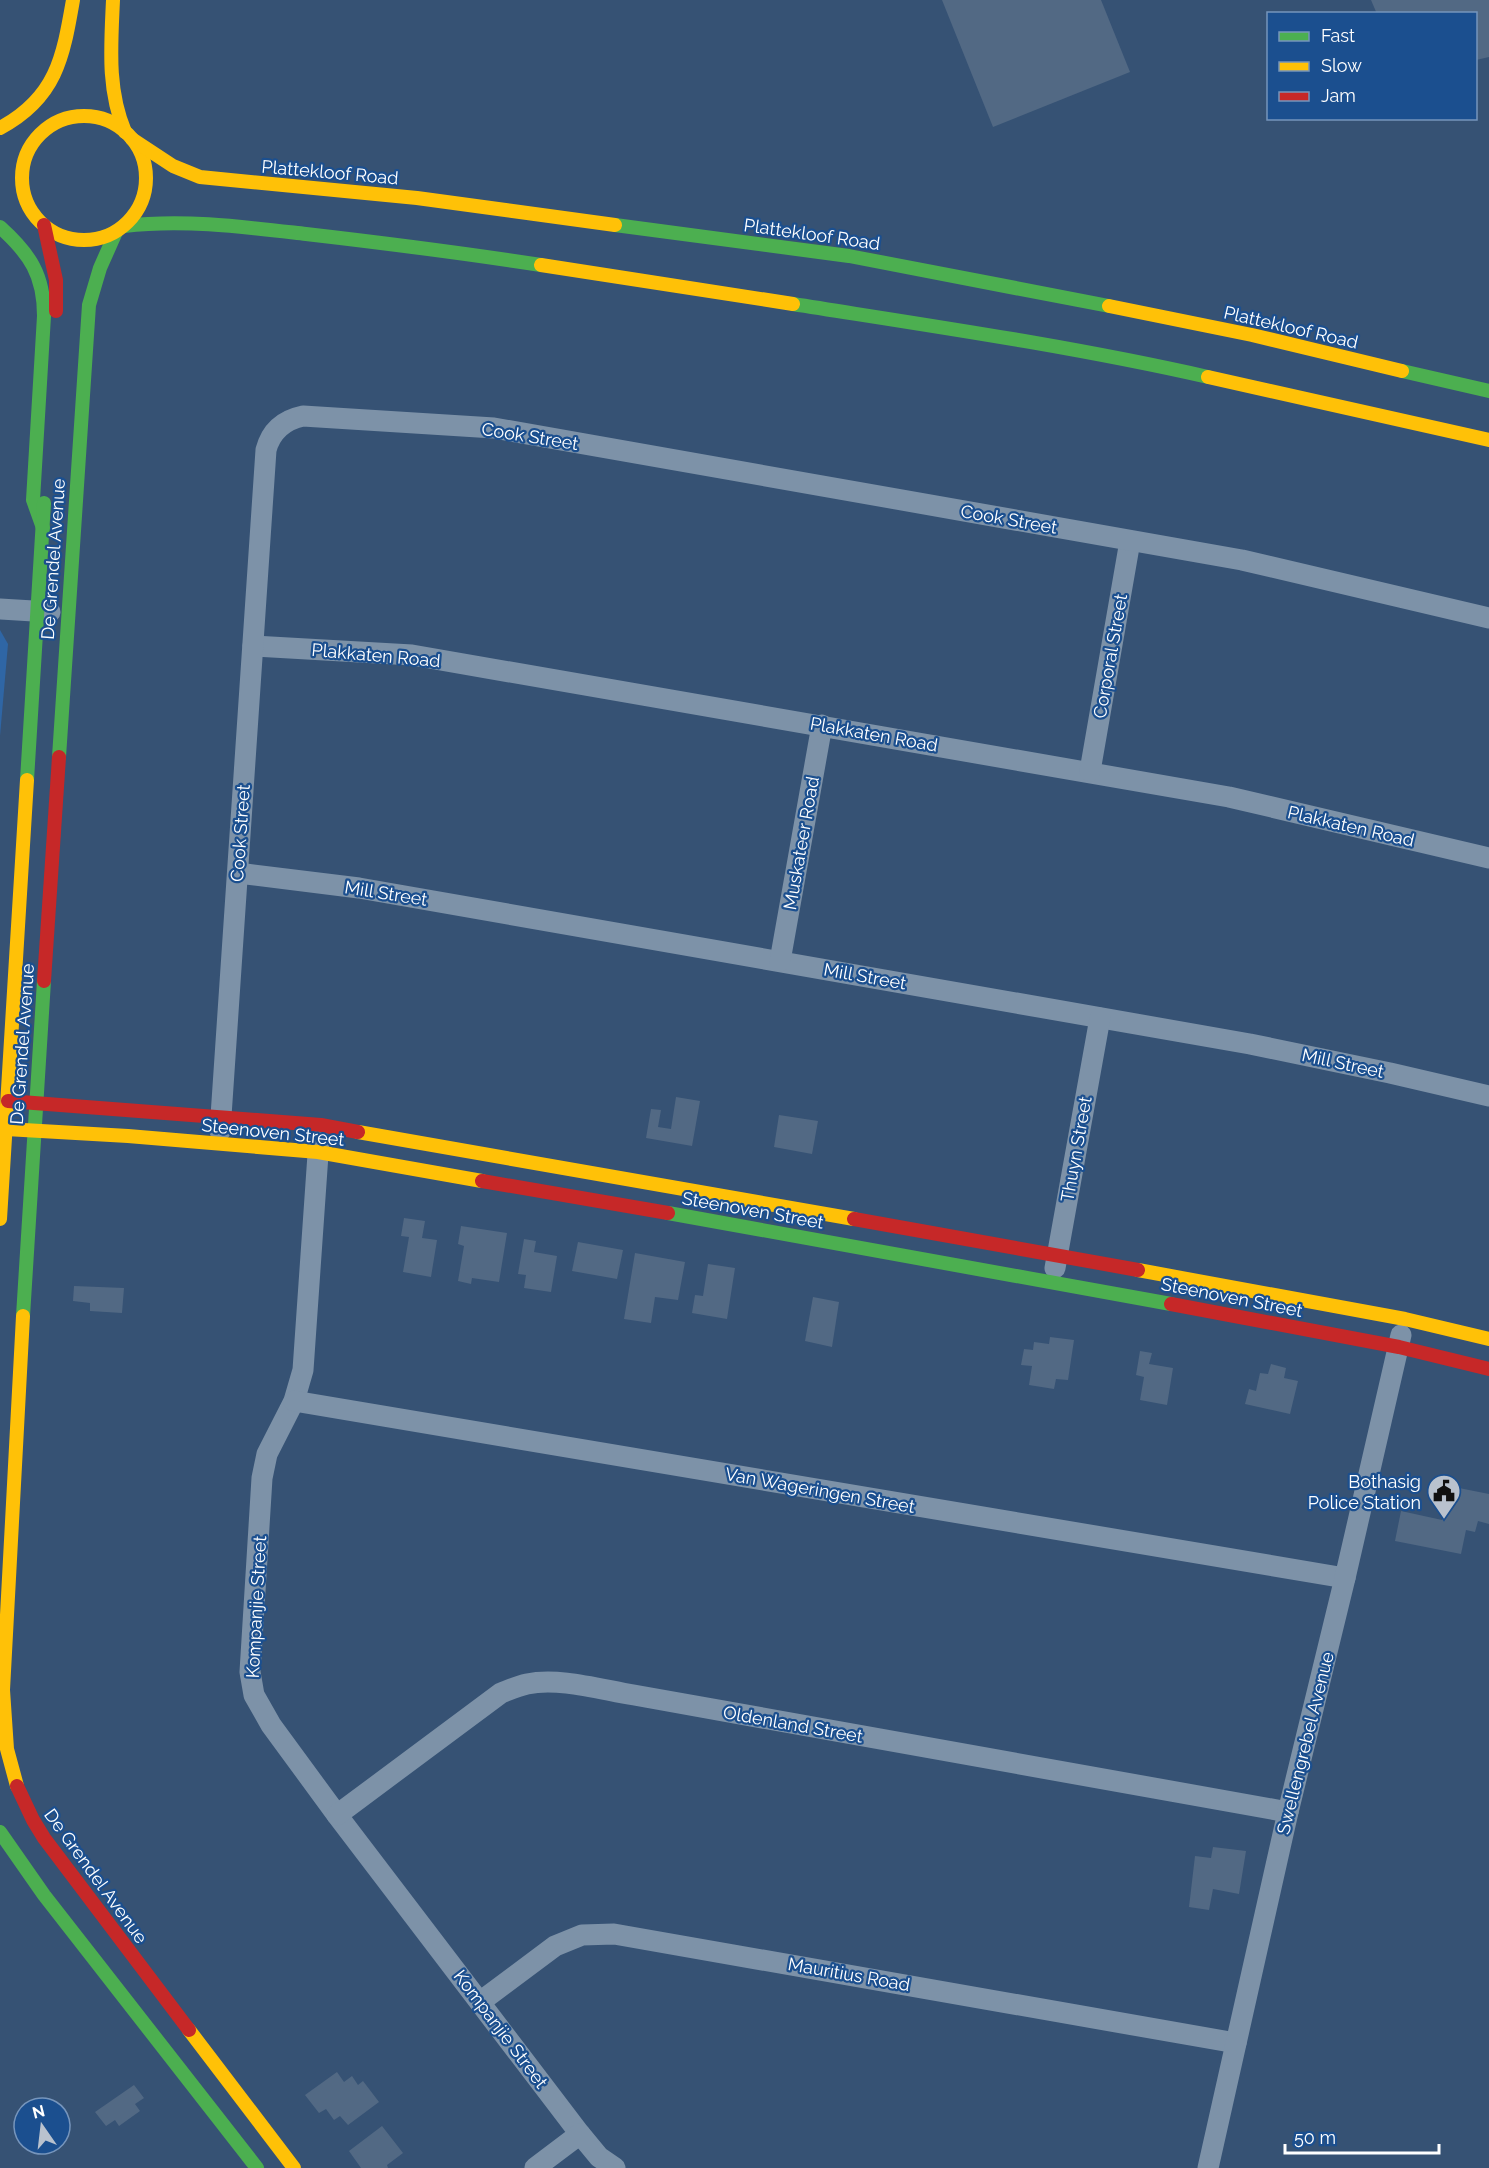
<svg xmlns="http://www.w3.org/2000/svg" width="1489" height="2168" viewBox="0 0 1489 2168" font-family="Raleway,sans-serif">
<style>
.green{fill:#2f66a5}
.building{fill:#526984}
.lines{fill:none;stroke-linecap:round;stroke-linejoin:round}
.street{stroke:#7d92a8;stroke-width:21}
.fast{stroke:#4caf50;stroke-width:14}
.slow{stroke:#ffc107;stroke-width:14}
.jam{stroke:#c62828;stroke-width:14}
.labels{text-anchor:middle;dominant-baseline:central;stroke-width:4.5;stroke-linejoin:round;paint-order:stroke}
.street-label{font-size:18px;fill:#fff;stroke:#1b4f8f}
.poi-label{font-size:18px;fill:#fff;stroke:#1b4f8f;text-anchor:end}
</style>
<rect width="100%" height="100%" fill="#365274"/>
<!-- green -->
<path class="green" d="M0,630L8,644L0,736Z"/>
<!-- building -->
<g class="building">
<path d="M942,0H1101L1130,72L993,127Z"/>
<path d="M1371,0H1489V57L1476,60V14H1377Z"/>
<path d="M676,1097L700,1101L692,1146L646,1138L651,1109L661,1110L658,1127L671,1129Z"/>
<path d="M779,1115L818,1121L812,1154L774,1147Z"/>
<path d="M404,1218L425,1221L422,1238L437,1240L431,1277L403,1272L409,1237L401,1236Z"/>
<path d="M461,1226L507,1233L499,1282L472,1278L471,1284L458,1281L464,1246L458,1244Z"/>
<path d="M524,1239L536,1241L534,1252L557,1256L551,1292L524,1288L526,1275L518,1274Z"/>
<path d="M578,1242L623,1250L617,1279L572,1271Z"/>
<path d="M635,1253L685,1262L678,1300L655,1297L651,1323L624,1319Z"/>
<path d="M708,1264L735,1268L727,1319L692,1313L695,1295L703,1296Z"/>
<path d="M74,1286L124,1288L122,1313L90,1311V1303L73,1301Z"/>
<path d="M813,1297L839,1302L832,1347L805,1341Z"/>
<path d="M1050,1337L1074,1340L1068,1380L1056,1379L1054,1389L1029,1385L1032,1366L1021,1365L1024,1349L1033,1350L1034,1342L1049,1344Z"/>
<path d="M1140,1351L1152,1353L1149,1364L1173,1368L1167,1405L1140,1400L1144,1377L1136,1375Z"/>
<path d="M1271,1364L1286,1368L1284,1378L1298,1381L1290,1414L1245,1404L1249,1389L1256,1391L1260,1373L1268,1374Z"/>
<path d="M1449,1486L1489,1494V1524L1478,1521L1475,1532L1466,1530L1461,1554L1395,1541L1401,1511L1442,1520Z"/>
<path d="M1213,1847L1246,1851L1239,1894L1213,1889L1209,1910L1189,1907L1195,1856L1211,1858Z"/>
<path d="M337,2072L344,2082L352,2076L358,2085L363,2081L379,2102L348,2125L340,2116L334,2120L326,2109L319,2113L305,2095Z"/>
<path d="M134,2085L144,2098L135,2104L140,2111L119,2126L115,2120L106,2126L95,2112Z"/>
<path d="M382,2126L403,2153L387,2165L388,2168H361L349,2151Z"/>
</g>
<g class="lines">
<!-- street -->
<g class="street">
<path d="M0,609L50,612"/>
<path d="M253,646L412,655L1229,797L1489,858"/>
<path d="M1090,771L1130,541"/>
<path d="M238,873L359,888L1250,1044L1390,1073L1489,1096"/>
<path d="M780,961L822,725"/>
<path d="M220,1131L266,450C271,431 284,420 303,416L494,428L1242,560L1489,618"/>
<path d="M319,1140L303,1370L294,1401L267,1454L262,1478L250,1672L254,1695L271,1725L337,1815L580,2134"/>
<path d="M1055,1268L1100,1018"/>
<path d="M294,1401L1345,1578"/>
<path d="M337,1815L501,1693C509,1690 518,1686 527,1684C559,1677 602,1690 634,1695L1288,1812"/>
<path d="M480,2002L555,1946L582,1935L614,1934L1236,2043"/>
<path d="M535,2168L580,2134L599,2157L615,2168"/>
<path d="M1208,2168L1288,1812L1345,1578L1401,1335"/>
</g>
<!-- fast -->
<g class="fast">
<path d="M615,225L849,256L1109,306"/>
<path d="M124,226C185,219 245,227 306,234C384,243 462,253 541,265"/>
<path d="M0,227C30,254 44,275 44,316L33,500L43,528"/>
<path d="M793,304C932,326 1071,346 1208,377"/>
<path d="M1402,371L1489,391"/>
<path d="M59,757L89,305L100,268L116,232"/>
<path d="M27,780L44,503"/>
<path d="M668,1213L1171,1304"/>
<path d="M23,1316L44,981"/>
<path d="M0,1832L44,1895L257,2168"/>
</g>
<!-- slow -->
<g class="slow">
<path d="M113,0C111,46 107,89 125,132"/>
<circle cx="84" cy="178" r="62"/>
<path d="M0,128C56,98 63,58 73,0"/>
<path d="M132,139L173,166L200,177L417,198L615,225"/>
<path d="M541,265L793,304"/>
<path d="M1109,306L1252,335L1402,371"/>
<path d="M1208,377L1489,440"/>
<path d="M6,1129L128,1136L318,1152L482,1181"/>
<path d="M358,1132L854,1219"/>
<path d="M0,1219L27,780"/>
<path d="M1138,1270L1405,1319L1489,1339"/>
<path d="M17,1786L7,1749L3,1690L23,1316"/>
<path d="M189,2030L294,2168"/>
</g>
<!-- jam -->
<g class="jam">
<path d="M44,225L56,280V311"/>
<path d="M44,981L59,757"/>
<path d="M8,1101L321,1125L358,1132"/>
<path d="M482,1181L668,1213"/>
<path d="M854,1219L1138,1270"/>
<path d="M1171,1304L1399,1347L1489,1369"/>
<path d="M17,1786L33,1820L44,1838L189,2030"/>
</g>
</g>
<!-- icons -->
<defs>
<g id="civic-pin" transform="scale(1.725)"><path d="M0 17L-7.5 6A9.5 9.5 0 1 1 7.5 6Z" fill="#b9c2ce" stroke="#1b4f8f"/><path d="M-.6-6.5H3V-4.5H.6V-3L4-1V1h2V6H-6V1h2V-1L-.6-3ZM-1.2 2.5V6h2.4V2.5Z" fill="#111"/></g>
</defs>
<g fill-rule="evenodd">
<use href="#civic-pin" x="1444" y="1491"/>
</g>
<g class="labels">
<!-- street labels -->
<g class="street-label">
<text transform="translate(330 172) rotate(5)">Plattekloof Road</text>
<text transform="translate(812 234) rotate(8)">Plattekloof Road</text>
<text transform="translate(1291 327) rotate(13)">Plattekloof Road</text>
<text transform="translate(530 436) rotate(9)">Cook Street</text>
<text transform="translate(1009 519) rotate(10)">Cook Street</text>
<text transform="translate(53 559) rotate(-86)">De Grendel Avenue</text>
<text transform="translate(376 655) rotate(5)">Plakkaten Road</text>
<text transform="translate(1110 656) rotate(-80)">Corporal Street</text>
<text transform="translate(874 734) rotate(10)">Plakkaten Road</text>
<text transform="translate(1351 826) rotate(13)">Plakkaten Road</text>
<text transform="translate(240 833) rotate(-86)">Cook Street</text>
<text transform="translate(801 843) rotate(-80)">Muskateer Road</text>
<text transform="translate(386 893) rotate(9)">Mill Street</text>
<text transform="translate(865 976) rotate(10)">Mill Street</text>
<text transform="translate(22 1044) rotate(-86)">De Grendel Avenue</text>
<text transform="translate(1343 1063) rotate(12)">Mill Street</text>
<text transform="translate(273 1132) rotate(6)">Steenoven Street</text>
<text transform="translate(1076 1149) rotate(-80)">Thuyn Street</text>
<text transform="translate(753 1210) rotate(10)">Steenoven Street</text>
<text transform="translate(1232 1297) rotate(11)">Steenoven Street</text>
<text transform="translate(820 1490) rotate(10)">Van Wageringen Street</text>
<text transform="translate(256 1607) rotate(-87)">Kompanjie Street</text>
<text transform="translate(793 1724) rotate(10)">Oldenland Street</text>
<text transform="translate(1305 1743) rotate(-76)">Swellengrebel Avenue</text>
<text transform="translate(96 1876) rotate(54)">De Grendel Avenue</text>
<text transform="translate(849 1974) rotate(10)">Mauritius Road</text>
<text transform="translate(501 2029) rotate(53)">Kompanjie Street</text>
</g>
<!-- poi labels -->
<g class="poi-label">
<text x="1421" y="1481">Bothasig<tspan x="1421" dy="21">Police Station</tspan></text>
</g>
</g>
<!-- legend -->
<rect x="1267" y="12" width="210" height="108" fill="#1b4f8f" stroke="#7695bc" stroke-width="1.5"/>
<rect x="1279" y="32" width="30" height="9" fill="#4caf50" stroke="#7695bc" stroke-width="1.5"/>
<text x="1321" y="42" font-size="18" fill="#ffffff">Fast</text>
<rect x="1279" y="62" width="30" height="9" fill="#ffc107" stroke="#7695bc" stroke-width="1.5"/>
<text x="1321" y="72" font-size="18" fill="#ffffff">Slow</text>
<rect x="1279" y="92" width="30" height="9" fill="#c62828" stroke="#7695bc" stroke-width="1.5"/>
<text x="1321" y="102" font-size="18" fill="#ffffff">Jam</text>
<!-- north arrow -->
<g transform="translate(42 2126) rotate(346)"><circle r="28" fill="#1b4f8f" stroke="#7695bc" stroke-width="1.5"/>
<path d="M0-4.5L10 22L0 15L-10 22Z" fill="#b9c2ce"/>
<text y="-9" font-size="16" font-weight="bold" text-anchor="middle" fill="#ffffff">N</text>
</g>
<!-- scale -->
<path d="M1285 2144v9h154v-9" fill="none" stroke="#ffffff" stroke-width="3"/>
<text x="1294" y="2144" font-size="18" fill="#ffffff" stroke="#1b4f8f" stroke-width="4.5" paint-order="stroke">50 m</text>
</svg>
